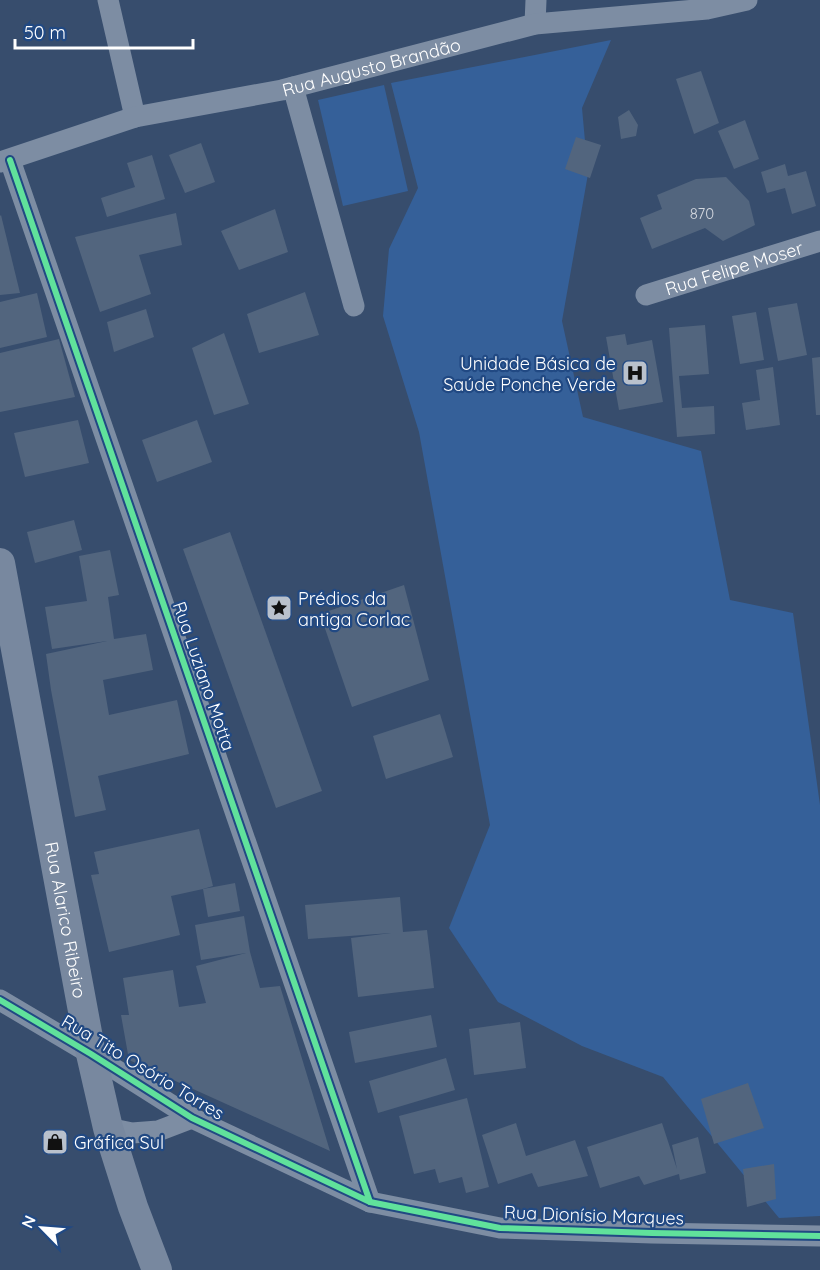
<svg xmlns="http://www.w3.org/2000/svg" width="820" height="1270" viewBox="0 0 820 1270" font-family="Quicksand,sans-serif">
<style>
.green{fill:#356099}
.building{fill:#52657e}
.lines{fill:none;stroke-linecap:round;stroke-linejoin:round}
.minor{stroke:#7d8da3;stroke-width:21}
.secondary{stroke:#78889f;stroke-width:30}
.cycleway-casing{stroke:#214983;stroke-width:10}
.cycleway{stroke:#60e19b;stroke-width:6}
.labels{text-anchor:middle;dominant-baseline:central;stroke-width:4.5;stroke-linejoin:round;paint-order:stroke}
.number-label{font-size:15px;fill:#d4d8df}
.street-label{font-size:18px;fill:#fff;stroke:#214983}
.poi-label{font-size:18px;fill:#fff;stroke:#214983;text-anchor:start}
</style>
<rect width="100%" height="100%" fill="#374d6d"/>
<!-- green -->
<g class="green">
<path d="M611,40L582,108L588,174L562,321L583,417L701,451L730,600L793,613L820,805V1216L779,1218L663,1077L582,1046L498,1002L449,928L490,825L419,432L383,316L389,249L418,188L391,83Z"/>
<path d="M384,85L408,191L343,206L318,100Z"/>
</g>
<!-- building -->
<g class="building">
<path d="M701,71L719,123L694,134L676,79Z"/>
<path d="M629,110L638,125L636,136L621,139L618,117Z"/>
<path d="M745,120L759,159L734,169L718,131Z"/>
<path d="M576,137L601,145L590,178L565,169Z"/>
<path d="M201,143L215,182L185,193L169,155Z"/>
<path d="M152,155L165,199L107,217L101,198L135,187L127,163Z"/>
<path d="M785,164L788,176L806,171L816,206L792,214L785,188L767,193L761,172Z"/>
<path d="M726,177L749,201L755,225L723,241L705,228L652,249L640,218L662,209L657,195L696,179Z"/>
<path d="M275,209L288,252L239,270L221,231Z"/>
<path d="M176,213L182,245L139,255L151,294L100,312L75,237Z"/>
<path d="M1,215L20,293L0,295V216Z"/>
<path d="M305,292L319,335L259,353L247,314Z"/>
<path d="M37,293L47,337L0,348V302Z"/>
<path d="M797,303L807,355L778,361L768,308Z"/>
<path d="M146,309L154,337L114,352L107,322Z"/>
<path d="M756,312L764,360L740,364L732,316Z"/>
<path d="M705,325L709,374L679,376L682,408L714,406L715,434L677,437L669,328Z"/>
<path d="M224,333L249,404L214,415L192,348Z"/>
<path d="M625,334L627,345L652,340L663,402L619,410L606,337Z"/>
<path d="M59,339L75,397L0,412V353Z"/>
<path d="M820,357V415H816L812,358Z"/>
<path d="M773,367L780,425L746,430L742,403L760,400L756,370Z"/>
<path d="M78,420L89,463L25,477L14,433Z"/>
<path d="M197,420L212,462L157,482L142,440Z"/>
<path d="M74,520L82,550L35,563L27,532Z"/>
<path d="M230,532L322,791L276,808L183,549Z"/>
<path d="M110,550L119,595L108,597L114,639L146,634L153,670L103,680L109,715L177,700L189,754L98,776L106,810L75,817L51,690L46,654L107,641L52,649L45,607L87,601L79,556Z"/>
<path d="M404,585L429,680L352,707L320,614Z"/>
<path d="M440,714L453,757L386,779L373,736Z"/>
<path d="M199,829L213,886L203,889L171,896L180,935L109,952L91,875L99,874L94,852Z"/>
<path d="M235,883L240,911L208,917L203,889Z"/>
<path d="M400,897L403,932L427,930L434,988L358,997L351,938L391,933L308,939L305,905Z"/>
<path d="M244,916L250,952L260,988L280,986L330,1151L129,1060L121,1015H129L123,978L173,970L179,1007L206,1003L196,966L246,953L201,960L195,925Z"/>
<path d="M431,1015L437,1047L355,1063L349,1032Z"/>
<path d="M520,1022L526,1068L474,1075L469,1029Z"/>
<path d="M446,1058L455,1090L378,1113L369,1081Z"/>
<path d="M748,1083L764,1128L714,1144L701,1099Z"/>
<path d="M467,1098L489,1187L466,1193L462,1177L439,1183L435,1169L414,1174L399,1116Z"/>
<path d="M516,1123L526,1156L575,1140L588,1176L538,1187L532,1173L498,1184L482,1135Z"/>
<path d="M662,1123L677,1169L672,1145L698,1137L706,1173L680,1180L679,1174L644,1185L639,1176L600,1188L587,1147Z"/>
<path d="M774,1164L776,1199L747,1207L743,1169Z"/>
</g>
<g class="lines">
<!-- minor -->
<g class="minor">
<path d="M108,0L135,117"/>
<path d="M535,24L536,0"/>
<path d="M293,87L354,306"/>
<path d="M10,160L370,1202"/>
<path id="s1" d="M0,162L135,117L282,90L535,24L707,9L747,0"/>
<path id="s2" d="M646,295L820,241"/>
<path d="M0,1000L91,1054L192,1118L370,1202L500,1228L652,1233L820,1236"/>
<path d="M108,1128L132,1133L158,1131L192,1118"/>
</g>
<!-- secondary -->
<path class="secondary" id="s3" d="M0,563L91,1054L108,1128L133,1207L157,1270"/>
<!-- cycleway casing -->
<g class="cycleway-casing">
<g id="cycleway">
<path d="M10,160L370,1202"/>
<path d="M0,1000L91,1054L192,1118L370,1202L500,1228L652,1233L820,1236"/>
</g>
</g>
<!-- cycleway -->
<use href="#cycleway" class="cycleway"/>
</g>
<!-- icons -->
<defs>
<g id="hospital-square" transform="scale(1.35)"><rect x="-9" y="-9" width="18" height="18" rx="4" fill="#b9c1cc" stroke="#214983"/><path d="M-5-5h3v3.5h4V-5h3V5h-3V1.5h-4V5h-3Z" fill="#111"/></g>
<g id="sight-square" transform="scale(1.35)"><rect x="-9" y="-9" width="18" height="18" rx="4" fill="#b9c1cc" stroke="#214983"/><path d="M0-6L1.8-2.2L6-1.7L2.9 1.2L3.7 5.4L0 3.3L-3.7 5.4L-2.9 1.2L-6-1.7L-1.8-2.2Z" fill="#111"/></g>
<g id="shop-square" transform="scale(1.35)"><rect x="-9" y="-9" width="18" height="18" rx="4" fill="#b9c1cc" stroke="#214983"/><path d="M-5-2.5h2.3a2.7 3.5 0 0 1 5.4 0H5L5.5 6h-11ZM-1.5-2.5h3a1.5 2.3 0 0 0-3 0Z" fill="#111"/></g>
</defs>
<g fill-rule="evenodd">
<use href="#hospital-square" x="635" y="373"/>
<use href="#sight-square" x="279" y="608"/>
<use href="#shop-square" x="55" y="1142"/>
</g>
<g class="labels">
<!-- number labels -->
<g class="number-label">
<text x="702" y="213">870</text>
</g>
<!-- street labels -->
<g class="street-label">
<text stroke="none"><textPath href="#s1" startOffset="384">Rua Augusto Brandão</textPath></text>
<text stroke="none"><textPath href="#s2" startOffset="92">Rua Felipe Moser</textPath></text>
<text transform="translate(204 676) rotate(71)">Rua Luziano Motta</text>
<text stroke="none"><textPath href="#s3" startOffset="363">Rua Alarico Ribeiro</textPath></text>
<text transform="translate(143 1067) rotate(31)">Rua Tito Osório Torres</text>
<text transform="translate(594 1215) rotate(2)">Rua Dionísio Marques</text>
</g>
<!-- poi labels -->
<g class="poi-label">
<text x="616" y="363" text-anchor="end">Unidade Básica de<tspan x="616" dy="21">Saúde Ponche Verde</tspan></text>
<text x="298" y="598">Prédios da<tspan x="298" dy="21">antiga Corlac</tspan></text>
<text x="74" y="1142">Gráfica Sul</text>
</g>
</g>
<!-- north arrow -->
<g transform="translate(42 1228) rotate(295)" stroke="#214983" stroke-width="4.5" paint-order="stroke">
<path d="M0-4.5L10 22L0 15L-10 22Z" fill="#ffffff"/>
<text y="-9" font-size="16" font-weight="bold" text-anchor="middle" fill="#ffffff">N</text>
</g>
<!-- scale -->
<path d="M15 39v9h178v-9" fill="none" stroke="#ffffff" stroke-width="3"/>
<text x="24" y="39" font-size="18" fill="#ffffff" stroke="#214983" stroke-width="4.5" paint-order="stroke">50 m</text>
</svg>
